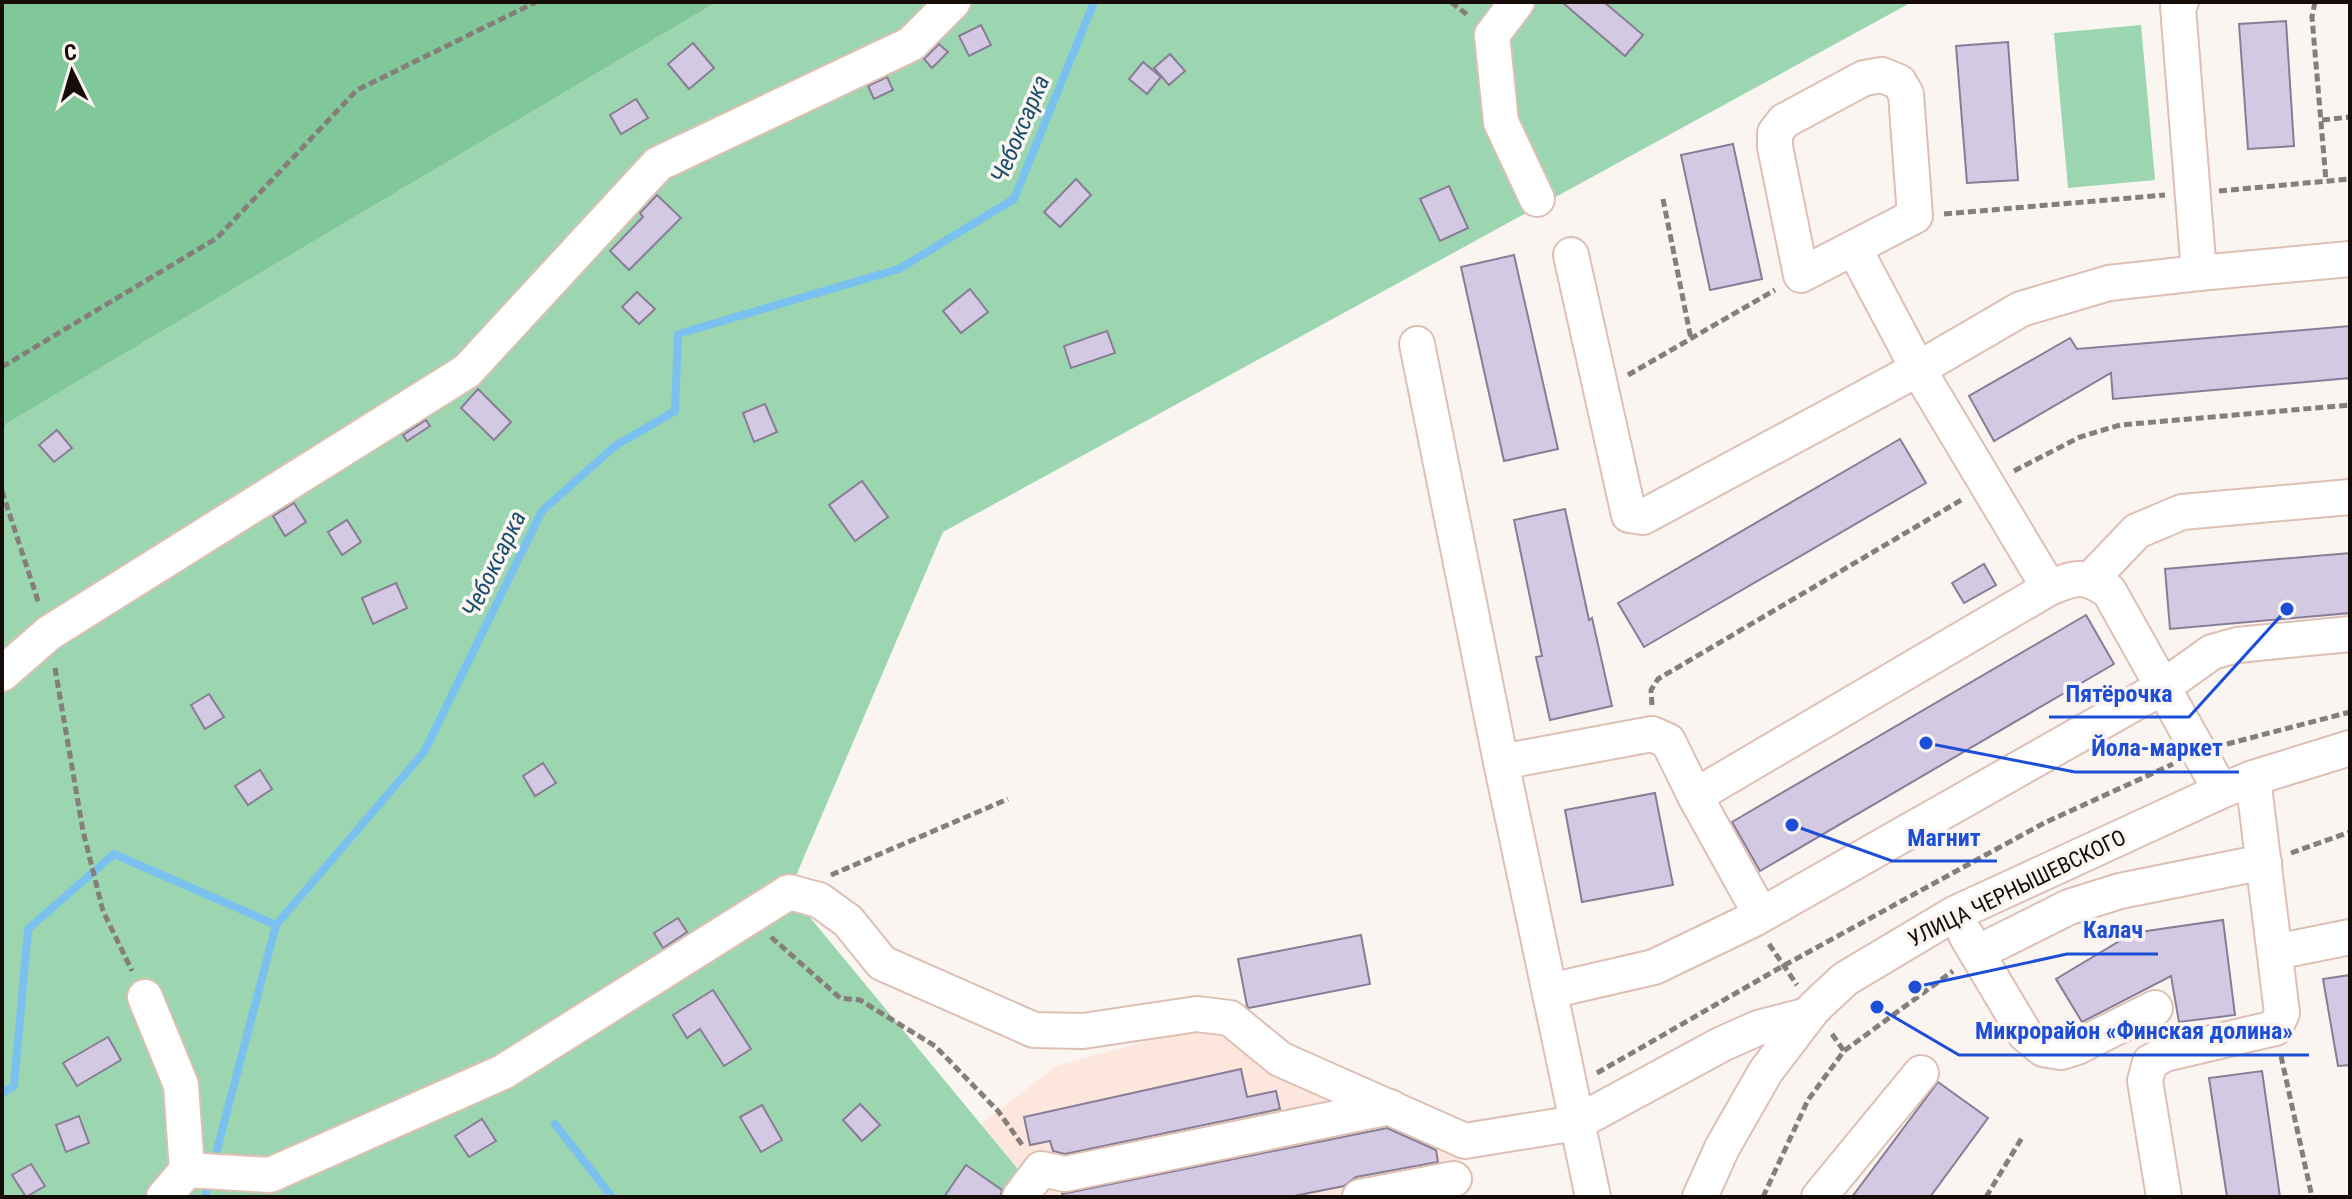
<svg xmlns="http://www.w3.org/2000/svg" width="2352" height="1199" viewBox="0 0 2352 1199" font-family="'Roboto Condensed',sans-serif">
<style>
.built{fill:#fde6dc}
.green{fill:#9bd6b0}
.forest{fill:#80c79a}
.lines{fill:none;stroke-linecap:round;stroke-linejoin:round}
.stream{stroke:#7bc1ef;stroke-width:8}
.building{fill:#d4c9e3;stroke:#887d95;stroke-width:2}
.minor-casing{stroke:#ddc0b3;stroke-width:38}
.path{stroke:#857e7a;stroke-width:5;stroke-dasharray:8 4;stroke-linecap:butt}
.minor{stroke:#fff;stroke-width:34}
.labels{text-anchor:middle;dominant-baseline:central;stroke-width:7;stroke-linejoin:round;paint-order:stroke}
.street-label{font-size:22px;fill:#160d08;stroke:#fbf5f2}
.water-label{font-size:24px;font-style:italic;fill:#184e6c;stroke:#fbf5f2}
.leader{fill:none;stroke:#1d4ed8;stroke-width:3}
.callout-dot{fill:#1d4ed8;stroke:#fbf5f2;stroke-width:3}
.callout-label{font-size:24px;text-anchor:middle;font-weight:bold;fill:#1d4ed8;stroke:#fbf5f2;stroke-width:7;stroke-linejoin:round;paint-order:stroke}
</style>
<rect width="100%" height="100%" fill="#fbf5f2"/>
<!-- built -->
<path class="built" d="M1230,1018L1465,1141L1454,1179L1456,1197H1041L980,1125L1056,1066Z"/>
<!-- green -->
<g class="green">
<path d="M717,2H1912L943,532L789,892L1041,1197H2V441L6,424Z"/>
<path d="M2141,25L2155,180L2068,188L2054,33Z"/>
</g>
<!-- forest -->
<path class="forest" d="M2,2H717L6,424L2,441Z"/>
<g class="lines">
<!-- stream -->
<g class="stream">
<path d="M2,1093L14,1086L28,929L114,854L276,925L424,752L542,511L615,446L675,411L678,334L899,269L1014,199L1094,2"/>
<path d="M555,1124L612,1197"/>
<path d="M213,1165L276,925"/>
<path d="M205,1197L209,1178"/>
</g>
</g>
<!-- building -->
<g class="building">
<path d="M1562,2H1604L1643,35L1625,56Z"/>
<path d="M2286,21L2294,146L2248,149L2239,24Z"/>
<path d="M981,25L991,45L969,56L959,36Z"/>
<path d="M2008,42L2018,180L1967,183L1956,46Z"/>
<path d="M693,43L714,68L689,89L668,64Z"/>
<path d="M939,44L948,52L932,68L924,59Z"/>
<path d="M1170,54L1185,71L1169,85L1154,68Z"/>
<path d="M1143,62L1161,77L1147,94L1129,79Z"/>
<path d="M887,77L893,90L874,99L868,86Z"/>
<path d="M636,99L648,118L621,134L610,115Z"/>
<path d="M1733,144L1762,279L1710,290L1681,155Z"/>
<path d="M1076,179L1091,195L1060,227L1044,212Z"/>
<path d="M1449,186L1468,228L1440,241L1420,199Z"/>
<path d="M657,195L681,218L629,270L610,251L643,217L640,213Z"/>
<path d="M1514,255L1558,449L1504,461L1461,267Z"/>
<path d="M970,289L988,312L961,333L943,311Z"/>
<path d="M637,292L655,309L639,324L622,307Z"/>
<path d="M2350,326V378L2113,399L2111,373L1994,441L1969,396L2070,338L2077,349Z"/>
<path d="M1107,331L1115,353L1071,368L1064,346Z"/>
<path d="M478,389L511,422L494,440L461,408Z"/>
<path d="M765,404L777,432L754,442L743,413Z"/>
<path d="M426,420L430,426L407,441L403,435Z"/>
<path d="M57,430L72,448L54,462L39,445Z"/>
<path d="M1900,439L1926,483L1644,647L1618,603Z"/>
<path d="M862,481L888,517L855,541L829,505Z"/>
<path d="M294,503L306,522L285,536L273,516Z"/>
<path d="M1565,509L1589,620L1592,618L1612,706L1550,720L1536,657L1542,656L1514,520Z"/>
<path d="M347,520L361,542L342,555L328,532Z"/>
<path d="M2350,553V613L2170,629L2165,569Z"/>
<path d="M1984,564L1996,585L1964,603L1952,583Z"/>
<path d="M396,583L407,608L373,624L362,598Z"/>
<path d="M2086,615L2114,664L1760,871L1732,822Z"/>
<path d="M209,694L224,717L205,729L191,705Z"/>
<path d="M543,763L556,783L535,796L523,776Z"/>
<path d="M260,770L272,789L248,805L235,786Z"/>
<path d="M1655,793L1673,885L1582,902L1565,810Z"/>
<path d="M678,918L687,932L663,948L654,933Z"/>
<path d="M2223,920L2235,1015L2179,1022L2171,976L2082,1022L2056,979L2133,933Z"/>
<path d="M1361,935L1370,984L1249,1008L1247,1006L1238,959Z"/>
<path d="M2350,975V1065L2338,1066L2323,979Z"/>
<path d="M713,990L751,1049L724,1066L700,1029L687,1038L673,1015Z"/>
<path d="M108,1037L121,1060L77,1086L63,1063Z"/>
<path d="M1241,1069L1247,1097L1276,1091L1280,1109L1065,1154L1053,1151L1050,1141L1030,1145L1024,1117Z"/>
<path d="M2262,1071L2280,1197H2227L2209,1078Z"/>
<path d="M1938,1082L1988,1118L1930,1197H1852Z"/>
<path d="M860,1104L880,1125L862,1141L843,1120Z"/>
<path d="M762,1105L782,1140L761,1152L740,1117Z"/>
<path d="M79,1116L89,1143L66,1152L56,1125Z"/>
<path d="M482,1119L496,1141L469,1157L455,1136Z"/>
<path d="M1387,1128L1436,1150L1438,1162L1356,1177L1344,1186L1289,1197H1063L1062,1194Z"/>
<path d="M31,1164L45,1186L26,1197L12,1175Z"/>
<path d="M966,1165L1002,1190L1000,1197H944Z"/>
</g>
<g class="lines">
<!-- minor casing -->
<g class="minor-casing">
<g id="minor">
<path d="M1517,2L1492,35L1501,122L1537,199"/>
<path d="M2181,2L2178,7L2199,273L2350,259"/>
<path d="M1882,75L1899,82L1906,94L1915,216L1801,275L1775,147V133L1784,121L1864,78Z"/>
<path d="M1854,248L1918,369L2049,588C2076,577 2083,574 2109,591L2221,791"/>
<path d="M1571,255L1629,515L1643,517L1918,369L2021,309L2109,283L2199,273"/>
<path d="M1417,344L1501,762L1593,1197"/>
<path d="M2091,579L2137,531L2182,512L2350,497"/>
<path d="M2,674L49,633L467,371L658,164L911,44L953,2"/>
<path d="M1501,762L1652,734L1668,741L1695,796"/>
<path d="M1761,915L1695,796L2049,588"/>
<path d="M1966,935L2025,1034L2043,1049L2061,1052L2077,1047L2155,1008"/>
<path d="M2275,952L2350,937"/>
<path d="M1977,953L2069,907L2120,891L2264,862"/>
<path d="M1550,991L1654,967L1754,919L2163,687L2212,652L2237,645L2350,634"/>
<path d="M145,997L181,1085L187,1170L164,1197"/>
<path d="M187,1170L270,1175L503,1072L789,892L819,900L848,921L882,963L1034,1030L1083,1031L1197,1014L1230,1018L1280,1059L1465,1141L1576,1123L1722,1044L1758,1028L1808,1015"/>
<path d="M1020,1197L1041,1169L1065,1174L1390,1107"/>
<path d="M1360,1197L1454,1179"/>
<path d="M1700,1197L1722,1148L1766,1071L1814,1008L1845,979L1954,914L2221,791L2253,778L2350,748"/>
<path d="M1819,1197L1921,1073"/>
<path d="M2164,1197L2145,1081L2150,1062L2165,1054L2275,1028L2282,1013L2253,778"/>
</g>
</g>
<!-- path -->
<g class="path">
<path d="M1451,2L1469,16"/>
<path d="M2315,2L2312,17L2326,181"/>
<path d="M2322,120L2350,117"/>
<path d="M2219,191L2350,179"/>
<path d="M1663,199L1691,339"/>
<path d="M1944,214L2165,195"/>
<path d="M2,367L217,238L357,90L536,2"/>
<path d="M1628,375L1775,290"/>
<path d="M2014,471L2080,437L2120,425L2350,405"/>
<path d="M2,491L39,604"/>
<path d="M55,668L83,831L103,911L132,971"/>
<path d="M1652,705L1651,690L1658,679L1963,499"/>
<path d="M2227,744L2350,712"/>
<path d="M2291,853L2350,832"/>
<path d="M831,875L1008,799"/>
<path d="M771,937L840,998L860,1000L935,1046L998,1111L1023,1146"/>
<path d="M1769,944L1797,985"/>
<path d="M1832,1034L1844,1051"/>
<path d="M2281,1056L2312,1197"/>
<path d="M1597,1073L1783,966L2044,823L2173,764"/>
<path d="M1763,1197L1808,1100L1844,1051L1953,971"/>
<path d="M1986,1197L2023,1136"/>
</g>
<!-- minor -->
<use href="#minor" class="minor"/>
</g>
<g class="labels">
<!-- street labels -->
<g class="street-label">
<text transform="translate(2017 888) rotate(-26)">УЛИЦА ЧЕРНЫШЕВСКОГО</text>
</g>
<!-- water labels -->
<g class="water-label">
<text transform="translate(1020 129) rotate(-67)">Чебоксарка</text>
<text transform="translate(494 564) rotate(-64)">Чебоксарка</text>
</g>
</g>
<!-- callouts -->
<path class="leader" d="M2287 609L2189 717H2049M1926 743L2075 772H2239M1792 825L1892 861H1997M1915 987L2067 954H2158M1877 1007L1959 1055H2309"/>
<g class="callout-dot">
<circle cx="2287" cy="609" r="8"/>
<circle cx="1926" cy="743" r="8"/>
<circle cx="1792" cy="825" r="8"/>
<circle cx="1915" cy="987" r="8"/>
<circle cx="1877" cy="1007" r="8"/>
</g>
<g class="callout-label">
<text x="2119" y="702">Пятёрочка</text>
<text x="2157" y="756">Йола-маркет</text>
<text x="1944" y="846">Магнит</text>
<text x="2113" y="938">Калач</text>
<text x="2134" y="1039">Микрорайон «Финская долина»</text>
</g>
<!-- border -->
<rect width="2352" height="1199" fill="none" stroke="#160d08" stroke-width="8"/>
<!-- north arrow -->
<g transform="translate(72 72) rotate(355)" stroke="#fbf5f2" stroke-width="6" paint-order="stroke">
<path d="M0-6L14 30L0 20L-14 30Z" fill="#160d08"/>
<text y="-12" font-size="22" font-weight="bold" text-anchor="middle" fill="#160d08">С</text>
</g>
</svg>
